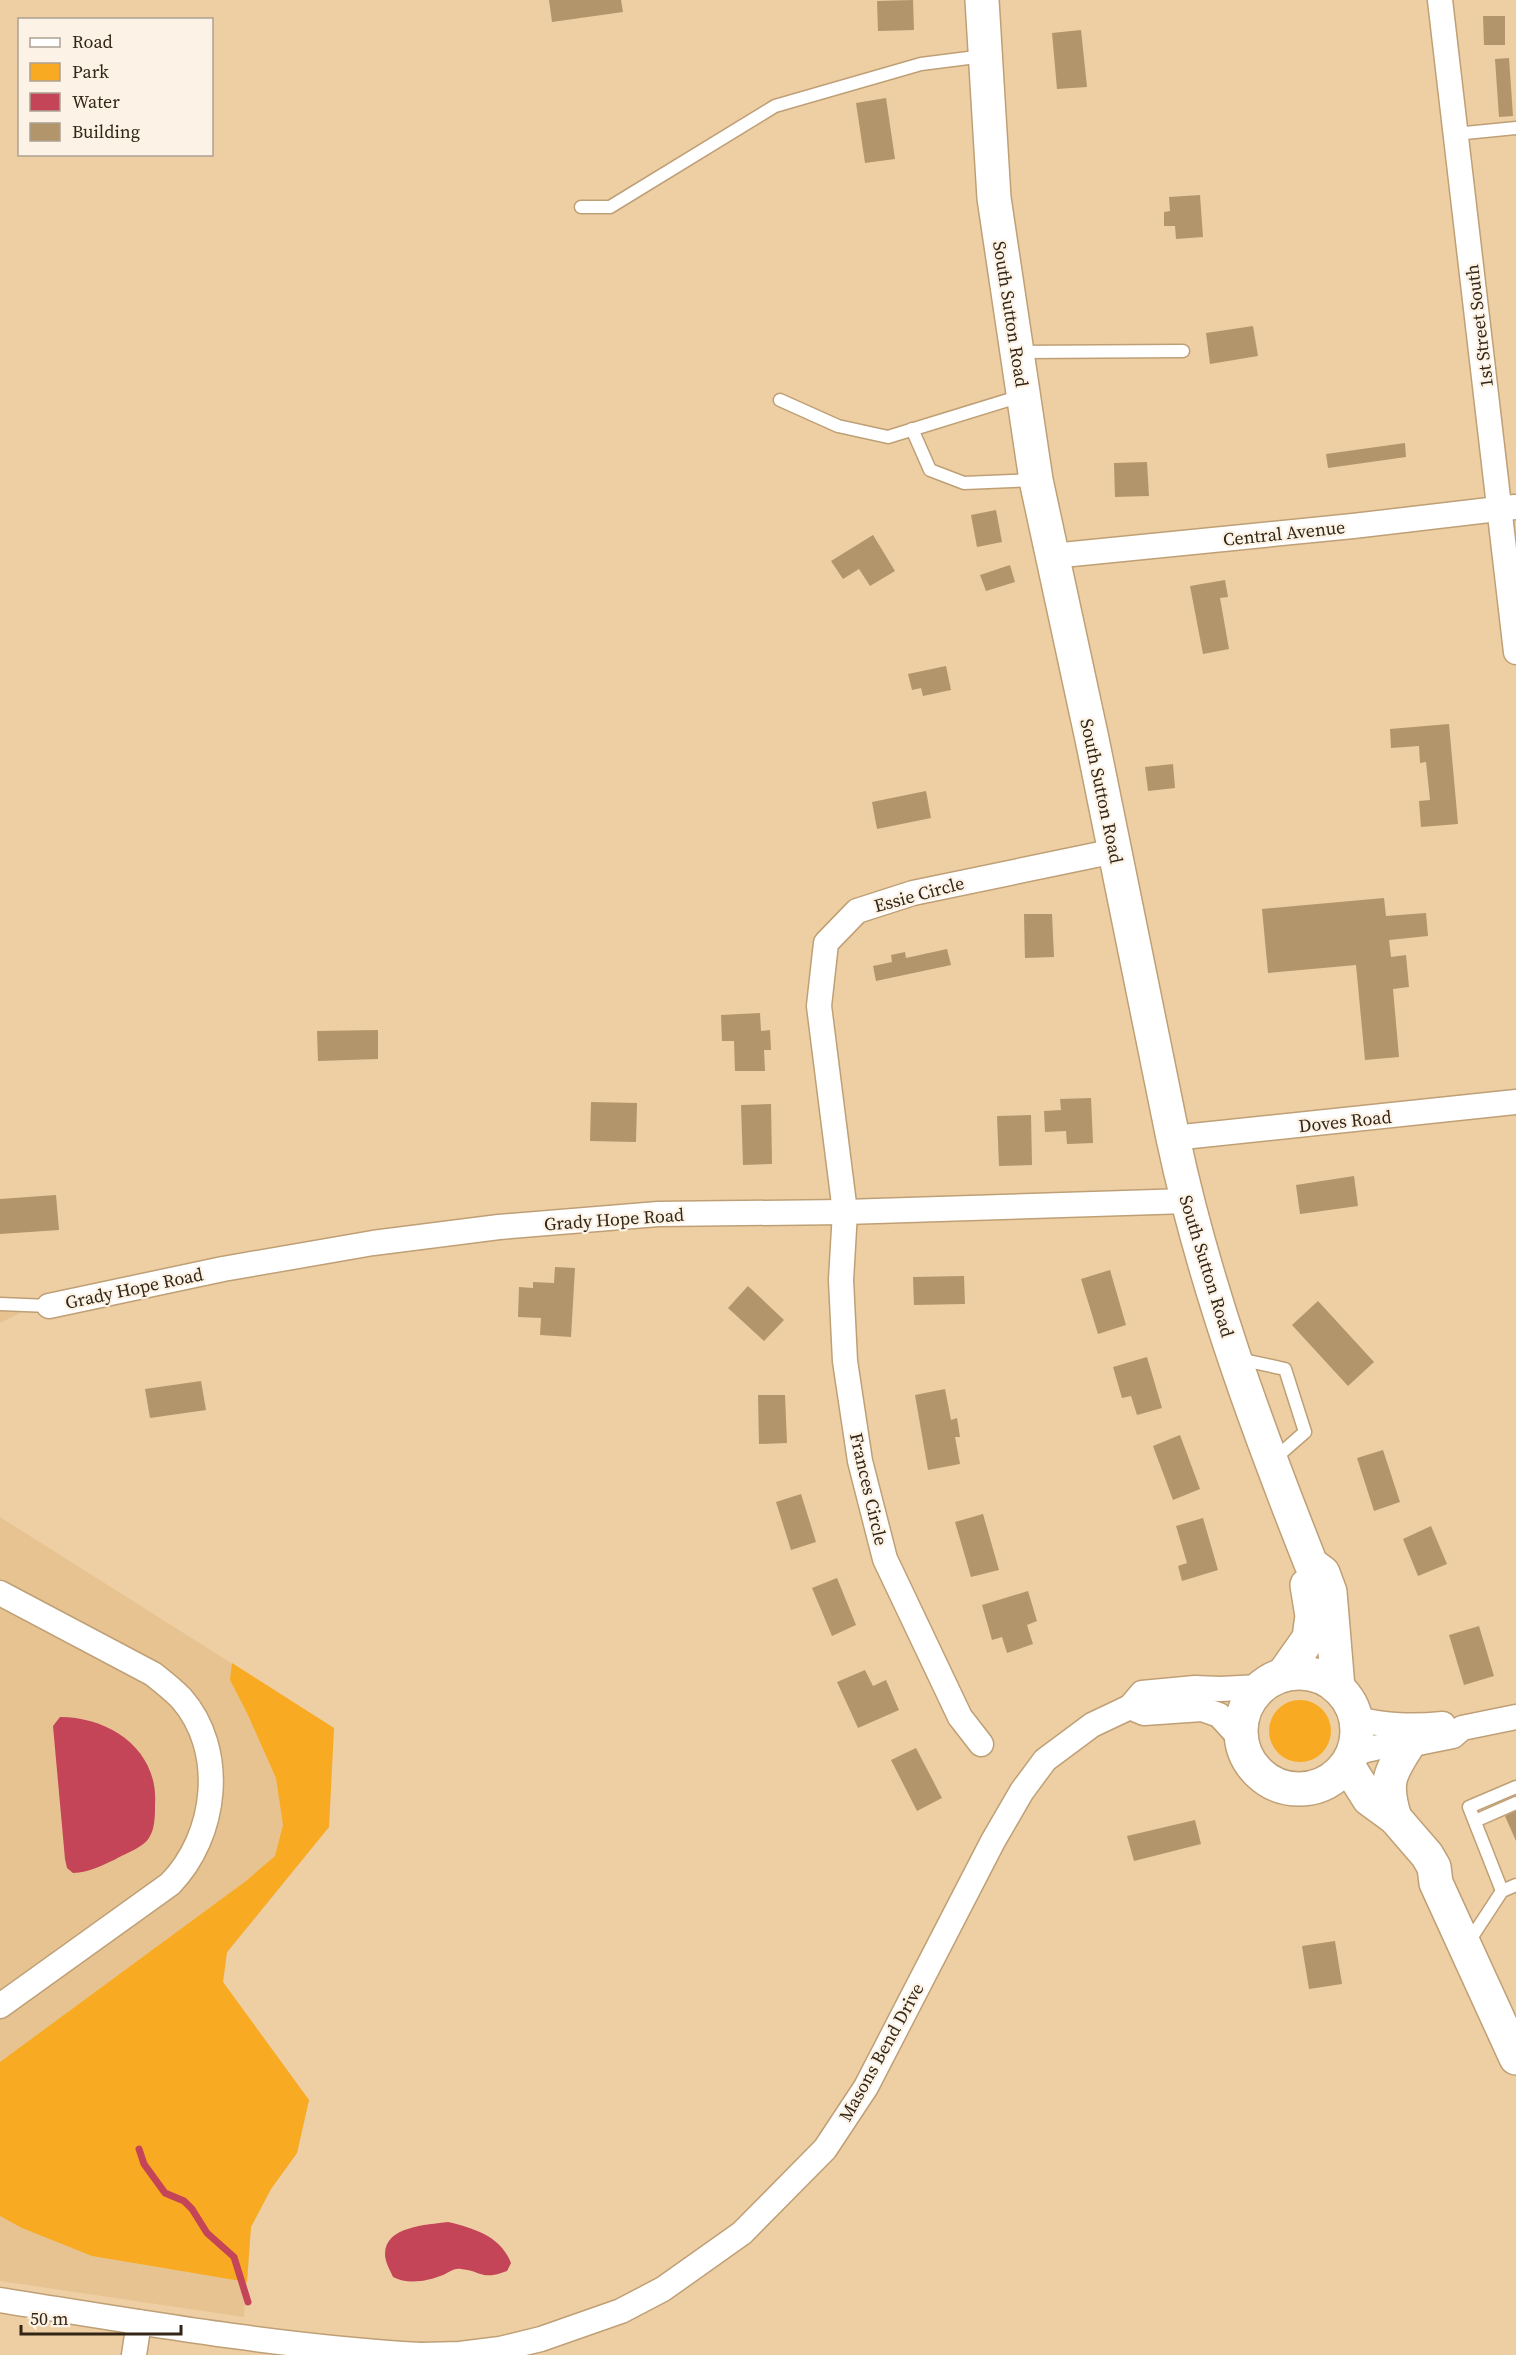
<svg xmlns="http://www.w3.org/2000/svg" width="1516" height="2355" viewBox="0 0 1516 2355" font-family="'Source Serif 4',serif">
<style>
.built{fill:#e8c392}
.green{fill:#f8ab22}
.water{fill:#c44458}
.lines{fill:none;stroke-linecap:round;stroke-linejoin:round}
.stream{stroke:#c44458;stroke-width:7}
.building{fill:#b3956b}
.lane-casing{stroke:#bfa076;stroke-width:15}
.street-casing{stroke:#bfa076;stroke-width:27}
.secondary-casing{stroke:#bfa076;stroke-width:36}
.lane{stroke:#fff;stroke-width:12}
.street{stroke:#fff;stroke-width:24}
.secondary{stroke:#fff;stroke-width:33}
.labels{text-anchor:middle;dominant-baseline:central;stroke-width:4.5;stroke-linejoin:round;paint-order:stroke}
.street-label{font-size:18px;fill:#332616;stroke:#fcf3e6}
</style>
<rect width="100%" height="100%" fill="#eecea3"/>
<!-- built -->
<g class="built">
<path d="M0,1308L28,1309L0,1323Z"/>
<path d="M0,1517L334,1728L329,1827L227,1953L223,1982L309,2100L297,2153L271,2189L251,2227L244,2317L0,2281Z"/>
</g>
<!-- green -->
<g class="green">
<path d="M232,1663L334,1728L329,1827L227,1952L223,1982L309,2100L297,2153L271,2189L251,2227L247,2282L92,2256L22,2228L0,2216V2062L246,1881L275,1856L283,1825L276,1778L247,1713L230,1680Z"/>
<circle cx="1300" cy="1731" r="31"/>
</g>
<!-- water -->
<g class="water">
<path d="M60,1717C110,1717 159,1750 155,1805C155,1814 155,1828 150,1836C145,1847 126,1853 116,1859C101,1866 90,1872 73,1873L67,1868L65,1859L53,1726Z"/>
<path d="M448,2222C473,2228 501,2236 511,2263L507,2271C481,2281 482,2271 461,2269C454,2268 450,2272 443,2275C428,2281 408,2285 393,2277C390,2270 385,2262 385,2254C385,2226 427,2225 448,2222Z"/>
</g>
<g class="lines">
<!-- stream -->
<path class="stream" d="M139,2149L144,2164L165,2193L184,2201L192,2209L207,2233L234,2257L248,2302"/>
</g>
<!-- building -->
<g class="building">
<path d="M549,0H621L623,12L552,22Z"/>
<path d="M913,0L914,30L878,31L877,1Z"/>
<path d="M1483,16H1505V45H1484Z"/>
<path d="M1081,30L1087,87L1057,89L1052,33Z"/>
<path d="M1509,58L1513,116L1499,117L1495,59Z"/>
<path d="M886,98L895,159L865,163L856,103Z"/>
<path d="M1200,195L1203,237L1176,239L1175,226H1164V212L1170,211L1169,197Z"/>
<path d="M1253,326L1258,356L1210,364L1206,333Z"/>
<path d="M1405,443L1406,457L1328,468L1326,454Z"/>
<path d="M1147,462L1149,496L1115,497L1114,463Z"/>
<path d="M996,510L1002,542L977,547L971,515Z"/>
<path d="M873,535L895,571L870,586L859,569L843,579L831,561Z"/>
<path d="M1010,565L1015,582L986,591L980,575Z"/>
<path d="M1225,580L1228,597L1220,598L1229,649L1203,654L1190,586Z"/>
<path d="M946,666L951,690L923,696L921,688L912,690L908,674Z"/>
<path d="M1449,724L1458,824L1421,827L1419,801L1430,800L1426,762L1420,763L1419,746L1391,748L1390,729Z"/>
<path d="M1173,764L1175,788L1148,791L1145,767Z"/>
<path d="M926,791L931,818L877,829L872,802Z"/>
<path d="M1384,898L1386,916L1426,913L1428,936L1389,940L1391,957L1406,955L1409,987L1393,989L1399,1057L1365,1060L1356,965L1268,973L1262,909Z"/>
<path d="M1024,914H1052L1054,957L1025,958Z"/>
<path d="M947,949L951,965L876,981L873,966L892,962L891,955L905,952L906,958Z"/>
<path d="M760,1013L761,1031L770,1030L771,1050H764L765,1071H735L734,1041H722L721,1015Z"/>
<path d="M378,1030V1059L318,1061L317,1031Z"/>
<path d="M1091,1098L1093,1143L1067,1144L1066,1131L1045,1132L1044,1111L1061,1110L1060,1099Z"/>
<path d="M591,1102L637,1103L636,1142L590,1141Z"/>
<path d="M771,1104L772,1164L743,1165L741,1105Z"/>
<path d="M1031,1115L1032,1165L999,1166L997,1116Z"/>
<path d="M1354,1176L1358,1206L1300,1214L1296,1185Z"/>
<path d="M56,1195L59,1230L0,1234V1199Z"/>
<path d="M555,1267L575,1268L571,1337L540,1335L541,1318L518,1317L519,1287L533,1288V1282L554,1283Z"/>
<path d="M1110,1270L1126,1325L1098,1334L1081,1279Z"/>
<path d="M964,1276L965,1304L914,1305L913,1277Z"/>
<path d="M748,1286L784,1320L764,1341L728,1308Z"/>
<path d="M1318,1301L1374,1362L1348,1386L1292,1325Z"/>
<path d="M1147,1357L1162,1408L1137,1415L1131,1396L1122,1398L1113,1367Z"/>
<path d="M201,1381L206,1410L150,1418L145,1389Z"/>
<path d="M945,1389L951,1420L957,1418L960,1437H955L960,1464L928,1470L915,1395Z"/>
<path d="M758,1395H785L787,1443L759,1444Z"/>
<path d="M1180,1435L1200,1489L1173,1500L1153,1446Z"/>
<path d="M1383,1450L1400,1502L1374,1511L1357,1458Z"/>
<path d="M801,1494L816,1542L791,1550L776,1502Z"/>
<path d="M983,1514L999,1570L971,1577L955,1522Z"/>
<path d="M1203,1518L1218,1570L1182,1581L1178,1566L1187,1563L1176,1526Z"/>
<path d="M1431,1526L1447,1564L1418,1576L1403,1539Z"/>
<path d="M837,1578L856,1625L832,1636L812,1588Z"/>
<path d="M1028,1591L1037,1621L1027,1625L1033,1644L1007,1653L1002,1637L992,1640L982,1605Z"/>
<path d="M1479,1626L1494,1676L1464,1685L1449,1635Z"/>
<path d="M865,1670L873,1686L886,1680L899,1710L858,1728L837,1682Z"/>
<path d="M916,1748L942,1798L917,1811L891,1760Z"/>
<path d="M1516,1811V1841L1505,1816Z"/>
<path d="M1195,1820L1201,1844L1134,1861L1127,1836Z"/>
<path d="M1335,1941L1342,1984L1309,1989L1302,1946Z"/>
</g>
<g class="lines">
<!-- lane casing -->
<g class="lane-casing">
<g id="lane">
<path d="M1455,134L1516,128"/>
<path d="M581,207H610L775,106L921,64L984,56"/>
<path d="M1018,352L1183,351"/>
<path d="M780,400L838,426L888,437L1021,396"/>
<path d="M912,429L930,470L964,483L1035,480"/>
<path d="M0,1304L49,1306"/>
<path d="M1239,1359L1285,1369L1305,1432L1272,1461"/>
<path d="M1475,1821L1516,1803"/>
<path d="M1502,1891L1469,1807L1516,1787"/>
<path d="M1468,1943L1502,1891L1516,1885"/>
</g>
</g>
<!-- street casing -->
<g class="street-casing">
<g id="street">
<path d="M1440,0L1516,652"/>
<path d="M1052,556L1353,526L1515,507"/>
<path d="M1173,1138L1516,1102"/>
<path d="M49,1306L223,1269L373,1243L499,1227L658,1214L845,1212L1187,1201"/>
<path d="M0,1593L153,1674C162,1681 172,1689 181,1698C227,1750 217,1836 170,1884L0,2006"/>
<path d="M1130,1707L1144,1713L1202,1709L1219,1715L1242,1740"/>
<path d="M1356,1719C1387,1726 1411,1727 1443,1724"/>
<path d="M981,1744L960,1717L885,1559L860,1461L845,1361L841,1280L845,1212L819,1006L826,943L857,911L913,893L1115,851"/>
<path d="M1353,1753L1379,1747L1408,1745L1453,1736L1462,1728L1516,1717"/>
<path d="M0,2300C139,2322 280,2347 421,2355"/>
<path d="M134,2355L139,2322"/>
<path d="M422,2355L460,2354L500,2349L541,2339L621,2311L663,2289L742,2233L825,2149L866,2087L993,1841L1022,1791L1045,1760L1092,1725L1130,1707L1142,1693L1195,1688L1220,1689L1261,1687"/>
</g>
</g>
<!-- secondary casing -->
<g class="secondary-casing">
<g id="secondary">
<path d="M982,0L994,198L1036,480L1092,739L1173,1138C1204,1284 1256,1425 1311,1564L1323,1573L1330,1592L1338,1688"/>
<circle cx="1299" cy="1731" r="58"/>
<path d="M1283,1675L1309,1638L1312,1616L1307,1585"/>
<path d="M1347,1764L1369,1799L1395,1818L1427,1855L1434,1867L1436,1883L1516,2058"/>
<path d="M1395,1818C1384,1783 1389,1774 1408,1745"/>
</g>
</g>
<!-- lane -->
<use href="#lane" class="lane"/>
<!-- street -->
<use href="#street" class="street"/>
<!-- secondary -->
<use href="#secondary" class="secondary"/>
</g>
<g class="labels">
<!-- street labels -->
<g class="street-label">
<text transform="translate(1011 314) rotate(81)">South Sutton Road</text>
<text transform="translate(1479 326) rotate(-97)">1st Street South</text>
<text transform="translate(1284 533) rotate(-6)">Central Avenue</text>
<text transform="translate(1102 791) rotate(78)">South Sutton Road</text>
<text transform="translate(919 894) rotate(-15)">Essie Circle</text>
<text transform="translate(1345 1121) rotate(-6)">Doves Road</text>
<text transform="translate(614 1219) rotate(-4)">Grady Hope Road</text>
<text transform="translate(1207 1266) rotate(73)">South Sutton Road</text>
<text transform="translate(134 1288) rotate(-12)">Grady Hope Road</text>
<text transform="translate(869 1489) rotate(77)">Frances Circle</text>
<text transform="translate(881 2052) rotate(-61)">Masons Bend Drive</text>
</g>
</g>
<!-- legend -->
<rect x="18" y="18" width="195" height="138" fill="#fcf3e6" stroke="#aca193" stroke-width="1.5"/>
<rect x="30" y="38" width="30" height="9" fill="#ffffff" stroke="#aca193" stroke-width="1.5"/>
<text x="72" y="48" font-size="18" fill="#332616">Road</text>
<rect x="30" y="63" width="30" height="18" fill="#f8ab22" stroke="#aca193" stroke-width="1.5"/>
<text x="72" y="78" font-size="18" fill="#332616">Park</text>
<rect x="30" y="93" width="30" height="18" fill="#c44458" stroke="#aca193" stroke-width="1.5"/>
<text x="72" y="108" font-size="18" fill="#332616">Water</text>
<rect x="30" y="123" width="30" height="18" fill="#b3956b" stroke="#aca193" stroke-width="1.5"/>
<text x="72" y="138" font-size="18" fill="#332616">Building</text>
<!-- scale -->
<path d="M21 2325v9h160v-9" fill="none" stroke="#332616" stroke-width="3"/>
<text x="30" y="2325" font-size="18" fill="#332616" stroke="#fcf3e6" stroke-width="4.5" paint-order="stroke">50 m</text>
</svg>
